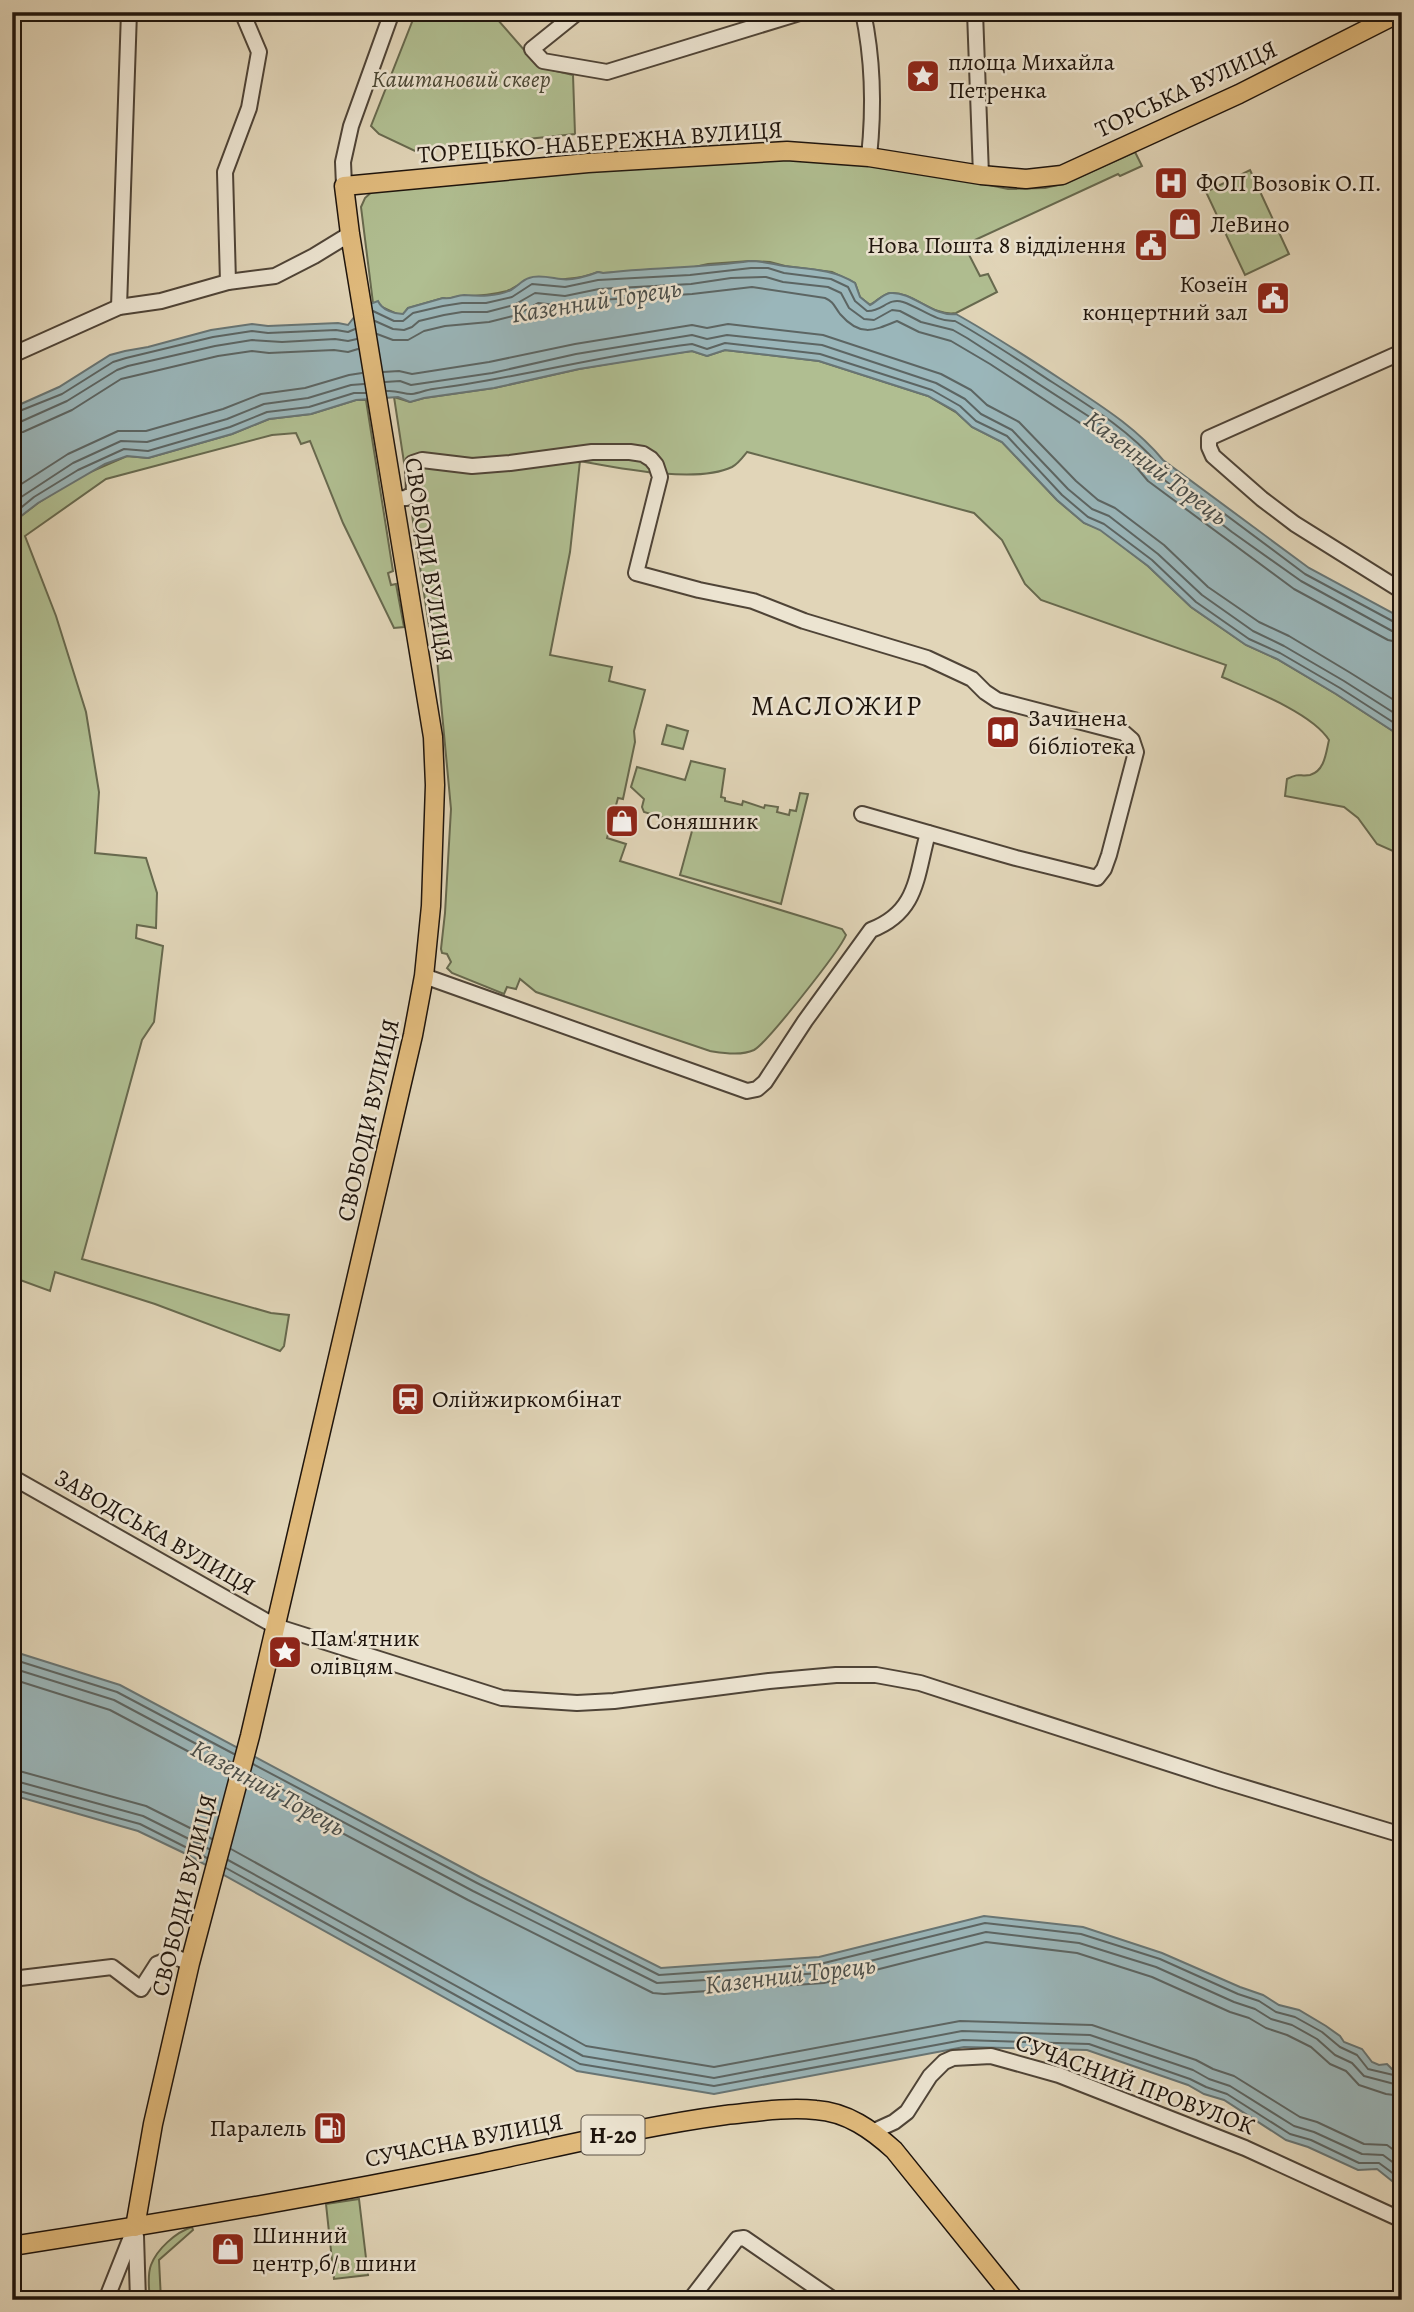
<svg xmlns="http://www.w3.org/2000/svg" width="1414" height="2312" viewBox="0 0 1414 2312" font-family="Alegreya,serif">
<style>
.green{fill:#b0be91;stroke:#67694e;stroke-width:2}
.water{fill:#9ab6ba;stroke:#687574;stroke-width:2}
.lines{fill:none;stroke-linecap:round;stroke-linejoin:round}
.shore{stroke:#5c6563;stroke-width:2}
.minor-casing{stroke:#4f4437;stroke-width:18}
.major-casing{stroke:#1e140c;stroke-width:21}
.minor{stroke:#ece4d1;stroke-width:14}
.major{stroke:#e0ba7c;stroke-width:18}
.labels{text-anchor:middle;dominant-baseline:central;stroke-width:5;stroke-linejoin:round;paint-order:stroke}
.shield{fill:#ece4d1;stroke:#5c5247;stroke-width:2}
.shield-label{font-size:23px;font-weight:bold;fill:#1e140c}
.poi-label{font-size:24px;fill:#1e140c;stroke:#ece4d1;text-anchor:start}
.park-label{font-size:24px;font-style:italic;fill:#4a4734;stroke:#ece4d1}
.street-label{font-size:24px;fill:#1e140c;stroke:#ece4d1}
.water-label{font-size:26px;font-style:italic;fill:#494d49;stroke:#ece4d1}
.quarter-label{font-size:28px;letter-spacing:2px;fill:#1e140c;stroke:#ece4d1}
</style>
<rect width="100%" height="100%" fill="#e1d5b8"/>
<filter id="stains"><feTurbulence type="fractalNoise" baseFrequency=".00286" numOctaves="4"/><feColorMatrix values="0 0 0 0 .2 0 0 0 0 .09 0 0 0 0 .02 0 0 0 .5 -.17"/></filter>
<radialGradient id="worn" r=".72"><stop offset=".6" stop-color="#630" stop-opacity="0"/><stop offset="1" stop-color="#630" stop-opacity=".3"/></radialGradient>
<!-- green -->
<g class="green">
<path d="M416,12H491L539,67L573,75L575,134L415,151L379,134L371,126Z"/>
<path d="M1135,152L1142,166L1120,176L1118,174L964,245L980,276L988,274L997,292L956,313C932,317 913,291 890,293C883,294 876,302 870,305L860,297L855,283L832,272L785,266L770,262L750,261L708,264L690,268L603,273L598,272C575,282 547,278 522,284C516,285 513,289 507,291C492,295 478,296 464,296C457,295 451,300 443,298L408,308L404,314H397L373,303L361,207L365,198L375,189L573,170L788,156L841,160L936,174L1008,189L1045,188L1066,183Z"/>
<path d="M1250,170L1289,254L1245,275L1206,192Z"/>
<path d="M725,350L819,361L928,396L957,413L972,427L1002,442L1057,500L1084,523L1100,529L1148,566L1191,607L1246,645L1277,659L1336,694L1402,737V855L1377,844L1358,818L1344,807L1285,796L1287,779C1301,772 1299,777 1310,775C1325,771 1326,752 1329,740C1312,713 1252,690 1222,677L1226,665L1041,600L1025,584L1002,540L974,513L747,452C743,457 738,464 732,467C696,484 619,468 580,461L570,552L550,655L612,667L609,681L645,690L634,731L635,742L623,799L618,798L607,838L626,844L620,861L810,919L842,929L846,935C840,950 767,1043 754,1050C741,1056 724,1053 710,1051L536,992L520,979L516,989L507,987L504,994L452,973L447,968L451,962L447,954L442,953L441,949L445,913L451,809L437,659L438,655L442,651L440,638H436L429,626L394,397L410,402L424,398L494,388L579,369L654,356L692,351L707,356Z"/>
<path d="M356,400H366L393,571L388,573L391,585L396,584L404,627L394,628L343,523L310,441L301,444L296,433L272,435L106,479L25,536L56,616L86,712L99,792L95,853L146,858L157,893L156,928L137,925L136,938L163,946L154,1022L142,1040L82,1259L271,1313L289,1315L284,1346L280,1351L155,1304L55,1272L50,1291L12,1277V523L38,503L81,476L127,456L148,458L232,434L269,419L311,414Z"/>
<path d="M667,725L688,731L683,749L662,744Z"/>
<path d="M691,761L725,769L721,797L725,798V801L742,805L743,801L764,808L765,805L778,807L777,812L789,815L790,810L796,811L800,793L808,794L781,904L680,875L692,831L691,826L644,812L642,807L644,799L631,787L637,767L685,780Z"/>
<path d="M359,2199L368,2275L334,2279L326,2204Z"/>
<path d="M192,2227L193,2230L159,2260L161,2300H150C149,2289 147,2275 151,2265C157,2249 176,2232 192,2227Z"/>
</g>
<!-- water -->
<g class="water">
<path d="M750,261C762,261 772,264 784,266C808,269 834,269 855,283L860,297L870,305C876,302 883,294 890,293C913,291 932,317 956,314C992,334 1027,357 1062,380C1098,404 1135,426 1163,460L1309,568L1402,618V737L1336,694L1277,659L1246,645L1191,607L1148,566L1100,530L1084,523L1057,500L1002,442L972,427L955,411L928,396L819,361L725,350L707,356L692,351L579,369L494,388L424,398L410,402L398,397L356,400L311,414L269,419L232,434L148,458L127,456L105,464L38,503L12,523V408L59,387L110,355L125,351L148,347L211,330L252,324L268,326L338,323L348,325L362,307L378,301C382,310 394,314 403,314L408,308L443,298C451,300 456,295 464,295C478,296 497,297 511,290C517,287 522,280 529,278C538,274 552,278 561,279C571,281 588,276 598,272L603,273C652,267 702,268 750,261Z"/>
<path d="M12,1651L120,1685L480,1877L661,1968L819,1957L984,1916L1083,1927L1162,1953L1240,1987L1263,1995L1279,2005L1299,2010L1326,2026L1340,2036L1344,2042L1362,2049L1372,2062L1379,2065L1387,2064L1392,2069L1402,2071V2189L1377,2169L1358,2170L1308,2147L1286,2140L1224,2100L1204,2094L1188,2085L1087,2050L964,2047L714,2094L577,2071L184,1853L138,1831L12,1795Z"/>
</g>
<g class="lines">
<!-- shore -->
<g class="shore">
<path d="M373,311L394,321H403L413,313L443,306L462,303H486L512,297L532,284L565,287L598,280L690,275L751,268H768L784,273L831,279L848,287L855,301L867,311C882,312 888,297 903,302C921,308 936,322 955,321C989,340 1020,361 1052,382C1091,407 1129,430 1159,465L1305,574L1396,623L1402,624"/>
<path d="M375,321L393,329L404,330L412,327L419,321L444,315L462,312H487L514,305L535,293L565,296L599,289L691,284L731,278L766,277L783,282L828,287L841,293L849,308L864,319L874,320L892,310L900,311L921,322L953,330L967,338L1113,432L1139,455L1154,472L1232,532L1301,581L1392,631L1402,632"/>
<path d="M377,334L393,340H408L424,331L445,326L489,322L517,315L538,303L566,306L600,300L692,294L752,287L825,298C834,302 834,306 840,314C860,337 873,331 897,321L919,332L951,341L990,364L1106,440L1132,462L1148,481L1294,589L1388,640L1402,643"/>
<path d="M383,372L399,371L412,374L489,362L575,344L692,325L707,328L728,324L823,335L941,374L971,390L987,405L1019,422L1076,481L1098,500L1115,508L1164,545L1208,587L1259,622L1289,636L1349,672L1402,705"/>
<path d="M385,382L400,381L411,385L492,373L576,354L692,335L707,339L727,335L822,345L936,383L965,399L981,414L1012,430L1068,489L1092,509L1109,516L1158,554L1202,595L1253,631L1284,646L1344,681L1402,718"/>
<path d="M387,391C397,390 406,395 412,394C419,393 426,390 433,389C520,378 605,354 692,344L707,349L725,343L820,354L932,390L960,406L976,421L1007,436L1062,495L1088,517L1104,524L1152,560L1196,602L1249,639L1280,653L1340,688L1402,728"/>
<path d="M12,414L62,394L113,362L126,358L213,337L252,331L268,333L336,330L348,332L355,329"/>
<path d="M12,423L20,422L67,401L117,370L128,366L215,346L252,340L282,342L335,339L348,341L357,339"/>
<path d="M12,433L23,432L72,410L121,379L176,366L218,356L252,351L269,353L334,350L348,352L358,349"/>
<path d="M12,490L68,454L118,431H146L223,409L261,394L305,388L349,375L362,373"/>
<path d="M12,503L73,463L121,441L147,442L227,419L264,404L308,398L351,385L364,384"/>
<path d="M12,515L34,497L78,470L124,449L148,451L230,427L267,412L309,407L354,393H366"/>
<path d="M12,1659L117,1692L234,1754"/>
<path d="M12,1668L114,1700L232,1763"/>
<path d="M12,1679L110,1710L229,1773"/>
<path d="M253,1764L477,1883L659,1975L820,1964L985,1923L1081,1934L1160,1959L1238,1994L1259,2001L1276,2012L1295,2017L1322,2032L1340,2047L1357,2055L1368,2069L1402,2077"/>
<path d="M12,1769L146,1806L212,1839"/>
<path d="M251,1773L473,1891L657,1983L822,1973L986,1932L1079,1943L1156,1967L1234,2002L1255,2009L1271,2019L1292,2025L1317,2039L1335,2055L1352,2063L1364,2076L1402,2086"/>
<path d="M12,1780L143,1816L209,1849"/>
<path d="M248,1783L468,1900L653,1993L664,1994L824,1983L986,1942L1077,1953L1152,1977L1230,2012L1249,2018L1266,2028L1287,2035L1311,2047L1330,2064L1346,2071L1359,2085L1386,2094L1402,2096"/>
<path d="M12,1789L140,1824L207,1858"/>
<path d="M231,1849L586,2046L714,2067L960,2021L1092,2025L1196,2060L1213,2069L1234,2076L1300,2117L1317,2122L1364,2144L1387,2145L1402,2156"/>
<path d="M228,1860L583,2056L714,2078L962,2031L1090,2035L1193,2070L1209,2079L1230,2086L1294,2126L1314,2132L1362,2154L1383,2155L1402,2169"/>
<path d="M226,1868L580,2064L714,2086L963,2040L1089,2044L1190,2079L1206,2087L1227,2094L1290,2134L1311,2140L1359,2163H1379L1402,2180"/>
</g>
<!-- minor casing -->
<g class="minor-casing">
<g id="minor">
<path d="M578,12L532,49L543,61L607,72L803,12"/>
<path d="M863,12C873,59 874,110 869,157"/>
<path d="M975,12L981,175"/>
<path d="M344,186L343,162L351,126L392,12"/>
<path d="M228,282L225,172L249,108L259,52L242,12"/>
<path d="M119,307L129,12"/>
<path d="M1402,352L1209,438V447L1213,456L1262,499L1295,524L1402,591"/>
<path d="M12,355L119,307L161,301L228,282L275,276L314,256L350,234"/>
<path d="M394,499L406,498L414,493L413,463L422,460L472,466L510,463L592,452H630L643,454L651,459L656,465L660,477L636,573L699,590L753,601L804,621L927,658L972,679L985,692L997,700L1124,733L1132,740L1136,752L1109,855L1104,869L1097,878L1016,858L862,814"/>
<path d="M424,976L747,1091L757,1089L765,1082L805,1021L871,930C918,912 916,876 928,833"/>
<path d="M12,1477L275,1626L502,1698L577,1703L614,1701L769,1681L836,1675H876L920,1683L1220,1780L1402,1835"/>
<path d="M12,1979L112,1967L141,1989L157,1964L175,1957L190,1963"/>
<path d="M872,2132L894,2122L907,2112L930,2076L944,2062L953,2058L991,2056L1059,2075L1245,2148L1402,2220"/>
<path d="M136,2236L138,2300"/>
<path d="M106,2300L135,2227"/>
<path d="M690,2300L737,2239L744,2238L834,2300"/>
</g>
</g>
<!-- major casing -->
<g class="major-casing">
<g id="major">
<path d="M135,2227L153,2124L190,1963L250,1736L413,1035L424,976L431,906L435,785L433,737L350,234L344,186L588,163L787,151L869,157L981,175L1026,179L1062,175L1239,94L1401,12"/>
<path d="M12,2246C169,2222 326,2195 482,2163C563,2146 644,2126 726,2115C756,2112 786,2107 816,2110C847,2112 872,2130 894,2150L1015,2300"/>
</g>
</g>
<!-- minor -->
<use href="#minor" class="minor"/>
<!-- major -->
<use href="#major" class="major"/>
</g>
<!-- icons -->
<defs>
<g id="sight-square" transform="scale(1.75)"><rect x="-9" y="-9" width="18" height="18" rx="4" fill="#8f2418" stroke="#ece4d1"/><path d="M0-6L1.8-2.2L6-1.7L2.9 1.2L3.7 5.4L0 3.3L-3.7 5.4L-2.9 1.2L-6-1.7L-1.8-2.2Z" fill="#fff"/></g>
<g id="hospital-square" transform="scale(1.75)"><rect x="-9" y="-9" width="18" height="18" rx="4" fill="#8f2418" stroke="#ece4d1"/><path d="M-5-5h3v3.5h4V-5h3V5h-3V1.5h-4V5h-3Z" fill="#fff"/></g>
<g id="shop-square" transform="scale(1.75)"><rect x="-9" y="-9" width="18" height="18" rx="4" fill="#8f2418" stroke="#ece4d1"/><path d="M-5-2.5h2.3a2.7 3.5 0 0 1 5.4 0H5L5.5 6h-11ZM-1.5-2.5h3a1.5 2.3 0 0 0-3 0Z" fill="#fff"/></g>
<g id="civic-square" transform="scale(1.75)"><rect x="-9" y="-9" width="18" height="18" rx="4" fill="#8f2418" stroke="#ece4d1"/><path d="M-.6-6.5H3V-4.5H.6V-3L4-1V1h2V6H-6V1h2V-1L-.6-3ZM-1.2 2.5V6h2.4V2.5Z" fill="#fff"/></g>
<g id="library-square" transform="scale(1.75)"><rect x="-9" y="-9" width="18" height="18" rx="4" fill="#8f2418" stroke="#ece4d1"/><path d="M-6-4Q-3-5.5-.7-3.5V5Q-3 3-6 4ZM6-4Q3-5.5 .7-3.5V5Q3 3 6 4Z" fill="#fff"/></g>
<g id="station-square" transform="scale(1.75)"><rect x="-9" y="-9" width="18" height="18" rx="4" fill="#8f2418" stroke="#ece4d1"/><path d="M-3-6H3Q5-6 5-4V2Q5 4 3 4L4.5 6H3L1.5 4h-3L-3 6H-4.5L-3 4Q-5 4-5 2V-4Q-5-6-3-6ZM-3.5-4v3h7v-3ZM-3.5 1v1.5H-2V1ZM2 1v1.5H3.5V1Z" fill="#fff"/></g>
<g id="fuel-square" transform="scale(1.75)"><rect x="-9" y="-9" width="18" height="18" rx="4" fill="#8f2418" stroke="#ece4d1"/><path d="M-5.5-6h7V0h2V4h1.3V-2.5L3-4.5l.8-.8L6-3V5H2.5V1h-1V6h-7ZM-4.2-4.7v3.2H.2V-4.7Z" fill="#fff"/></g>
</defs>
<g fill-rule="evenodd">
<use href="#sight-square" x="923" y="76"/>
<use href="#hospital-square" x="1171" y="183"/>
<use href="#shop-square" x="1185" y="224"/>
<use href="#civic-square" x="1151" y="245"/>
<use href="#civic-square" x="1273" y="298"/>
<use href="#library-square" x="1003" y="732"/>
<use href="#shop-square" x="622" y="821"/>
<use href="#station-square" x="408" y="1399"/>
<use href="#sight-square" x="285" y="1652"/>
<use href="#fuel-square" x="330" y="2128"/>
<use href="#shop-square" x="228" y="2249"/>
</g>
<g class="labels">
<!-- shield labels -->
<rect class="shield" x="581.5" y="2115.5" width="63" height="39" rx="5"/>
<g class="shield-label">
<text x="613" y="2135">Н-20</text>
</g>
<!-- poi labels -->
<g class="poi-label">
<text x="948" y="62">площа Михайла<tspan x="948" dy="28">Петренка</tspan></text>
<text x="1196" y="183">ФОП Возовік О.П.</text>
<text x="1210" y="224">ЛеВино</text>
<text x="1126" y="245" text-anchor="end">Нова Пошта 8 відділення</text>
<text x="1248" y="284" text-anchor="end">Козеїн<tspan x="1248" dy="28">концертний зал</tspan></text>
<text x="1028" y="718">Зачинена<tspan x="1028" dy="28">бібліотека</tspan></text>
<text x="646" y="821">Соняшник</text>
<text x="432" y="1399">Олійжиркомбiнат</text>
<text x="310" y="1638">Пам'ятник<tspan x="310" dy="28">олівцям</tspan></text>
<text x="306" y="2128" text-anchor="end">Паралель</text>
<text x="252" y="2235">Шинний<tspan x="252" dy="28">центр,б/в шини</tspan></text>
</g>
<!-- park labels -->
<g class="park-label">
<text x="461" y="79">Каштановий сквер</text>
</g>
<!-- street labels -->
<g class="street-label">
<text transform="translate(1186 89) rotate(-25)">ТОРСЬКА ВУЛИЦЯ</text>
<text transform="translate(600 142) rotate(-4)">ТОРЕЦЬКО-НАБЕРЕЖНА ВУЛИЦЯ</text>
<text transform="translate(429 560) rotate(81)">СВОБОДИ ВУЛИЦЯ</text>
<text transform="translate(368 1120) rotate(-77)">СВОБОДИ ВУЛИЦЯ</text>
<text transform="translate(155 1532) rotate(30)">ЗАВОДСЬКА ВУЛИЦЯ</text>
<text transform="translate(184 1895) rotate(-76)">СВОБОДИ ВУЛИЦЯ</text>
<text transform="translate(1135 2084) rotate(20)">СУЧАСНИЙ ПРОВУЛОК</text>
<text transform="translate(464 2140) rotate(-11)">СУЧАСНА ВУЛИЦЯ</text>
</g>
<!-- water labels -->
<g class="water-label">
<text transform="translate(596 301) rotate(-9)">Казенний Торець</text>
<text transform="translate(1156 468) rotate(37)">Казенний Торець</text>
<text transform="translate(268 1788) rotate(29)">Казенний Торець</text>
<text transform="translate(790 1975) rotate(-7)">Казенний Торець</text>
</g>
<!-- quarter labels -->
<g class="quarter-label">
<text x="837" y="706">МАСЛОЖИР</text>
</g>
</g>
<!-- margin -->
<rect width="1414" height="2312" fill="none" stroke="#e1d5b8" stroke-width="42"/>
<rect x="14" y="14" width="1386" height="2284" fill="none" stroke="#1e140c" stroke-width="3.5"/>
<rect x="21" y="21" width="1372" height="2270" fill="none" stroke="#1e140c" stroke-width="2"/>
<rect width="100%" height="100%" filter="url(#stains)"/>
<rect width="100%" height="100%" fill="url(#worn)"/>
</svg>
